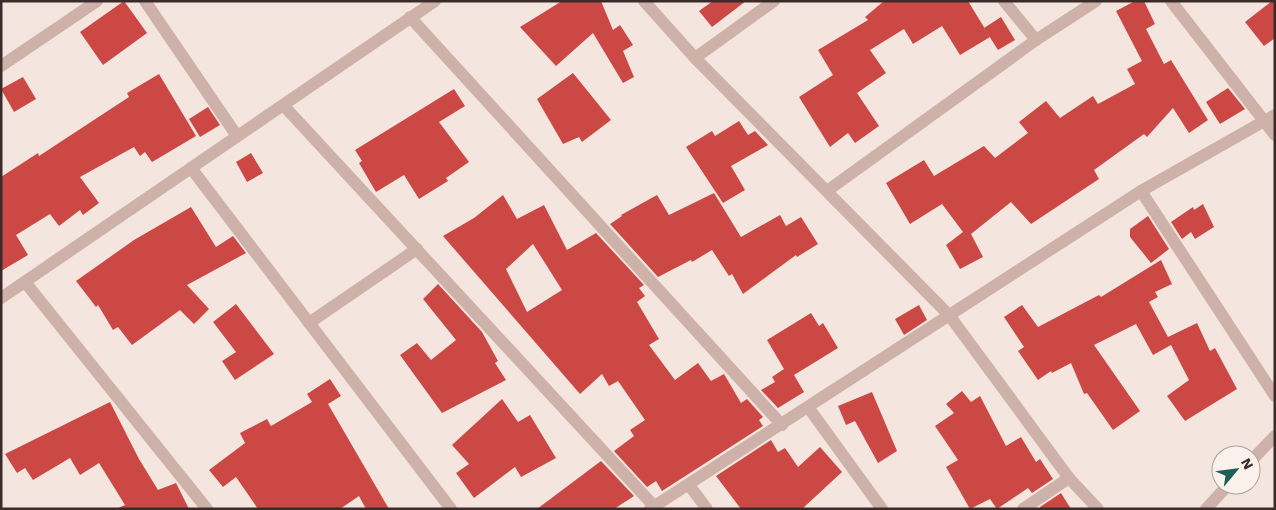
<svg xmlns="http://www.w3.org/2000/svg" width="1276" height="510" viewBox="0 0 1276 510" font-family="'Work Sans',sans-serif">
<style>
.building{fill:#cc4845;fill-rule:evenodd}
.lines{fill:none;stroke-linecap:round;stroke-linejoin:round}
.minor{stroke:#ceb2aa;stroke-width:12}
</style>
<rect width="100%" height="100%" fill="#f4e6df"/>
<!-- building -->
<g class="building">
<path d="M124,1L147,33L103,65L80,32Z"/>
<path d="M562,1H601L613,30L620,25L633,45L623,51L634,77L623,83L593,33L556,66L520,27Z"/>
<path d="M713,1H746L712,27L699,11Z"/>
<path d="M884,1H968L990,37L960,55L942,26L913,44L904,29L870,50L886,73L857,93L879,126L855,143L848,133L830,147L799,97L833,75L818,50L868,20L865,17Z"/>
<path d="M1135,1H1144L1155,24L1146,29L1164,64L1171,60L1208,120L1189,133L1173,108L1147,137L1144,134L1094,170L1099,179L1031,224L1011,202L971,234L983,257L960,269L946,245L963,232L942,204L910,224L886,183L924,160L934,176L984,146L995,158L1028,133L1019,122L1046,101L1060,118L1093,96L1098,104L1135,84L1127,69L1142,61L1116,11Z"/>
<path d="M1272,1H1275V38L1264,46L1245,22Z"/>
<path d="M1001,17L1015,40L998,50L984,28Z"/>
<path d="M573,73L611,120L582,142L579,137L563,144L537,99Z"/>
<path d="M159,74L196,136L152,162L145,152L140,156L134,147L80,177L99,203L83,215L80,210L59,226L50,214L16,235L28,255L1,271V177L38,153L39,156L129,97L127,93Z"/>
<path d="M23,77L36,99L14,112L1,89Z"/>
<path d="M1228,88L1245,109L1220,124L1206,102Z"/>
<path d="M454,89L465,106L439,122L469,162L446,178L448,181L419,199L404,175L376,192L359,163L362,161L355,150Z"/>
<path d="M208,107L220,125L200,137L189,119Z"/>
<path d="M739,121L748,135L755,131L768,145L731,166L745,190L723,203L686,147L712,131L715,136Z"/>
<path d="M251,153L263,173L247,182L236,162Z"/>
<path d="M714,193L741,237L780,215L786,226L801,217L818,244L797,257L796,255L743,294L732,274L729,276L712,250L692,262L691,260L658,277L610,224L622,216L621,215L657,195L669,215Z"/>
<path d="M503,195L517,219L544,205L567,250L596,233L644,285L639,288L645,296L637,302L659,339L649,345L675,380L698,363L711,381L724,374L741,403L747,399L763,417L759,420L763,426L662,491L656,481L647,487L614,451L634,436L630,430L645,420L618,381L609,386L602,374L580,394L443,236L474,218ZM533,244L562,290L527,312L506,269Z"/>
<path d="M1203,204L1214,227L1195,239L1191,232L1182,239L1171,222L1193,207L1194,210Z"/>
<path d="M191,207L216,247L233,236L246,253L187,285L209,309L194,324L180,310L132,345L118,327L113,330L98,305L96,307L76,281L134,240Z"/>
<path d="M1148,216L1169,249L1151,263L1130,237V229Z"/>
<path d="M1161,260L1172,284L1155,292L1158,297L1149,302L1168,337L1197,323L1210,351L1215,348L1237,389L1185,421L1167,396L1189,380L1171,345L1153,355L1136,324L1094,345L1140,411L1113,430L1087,393L1084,394L1071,363L1052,373L1051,371L1038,380L1018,351L1024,347L1004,317L1022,305L1038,327L1099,295L1101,297Z"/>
<path d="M438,284L482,332L498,361L495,363L506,380L442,413L400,355L417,343L431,360L456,340L423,299Z"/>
<path d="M236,304L274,354L235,380L222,361L236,352L213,322Z"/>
<path d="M919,305L927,320L904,335L895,319Z"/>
<path d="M811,313L819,326L823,323L838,348L794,375L804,392L778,408L761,390L775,382L772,377L784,369L767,340Z"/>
<path d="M330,379L341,396L328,404L389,509H366L359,496L340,509H258L236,477L223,487L209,470L245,443L240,433L267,419L271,426L312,402L307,394Z"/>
<path d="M962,391L971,402L980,396L1006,446L1021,437L1036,462L1040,459L1053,479L1032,493L1028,488L997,509L990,499L970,509L946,467L958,460L935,426L954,413L946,404Z"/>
<path d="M872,392L897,451L878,463L855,421L846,425L838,406Z"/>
<path d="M502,399L518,422L530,415L556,458L521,477L515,467L474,498L456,473L469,464L452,445Z"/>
<path d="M110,402L139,459L158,490L176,483L189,509H116L125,505L99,463L80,475L70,458L33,480L25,468L17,473L5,454Z"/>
<path d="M771,440L778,452L785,448L798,467L820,447L842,472L802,509H741L716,476Z"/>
<path d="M601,461L634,496L614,509H537Z"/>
<path d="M1061,493L1071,509H1041L1040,507Z"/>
</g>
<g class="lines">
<!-- minor -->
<g class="minor">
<path d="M145,1L237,136"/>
<path d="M644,1L695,58L949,315L1069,478L1098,509"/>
<path d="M1004,1L1036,40"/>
<path d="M1171,1L1275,135"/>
<path d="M410,17L782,425"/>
<path d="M695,58L774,1"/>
<path d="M1,66L97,1"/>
<path d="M284,106L654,506"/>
<path d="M191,168L451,509"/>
<path d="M827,191L1036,40L1096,1"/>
<path d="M1141,191L1275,396"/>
<path d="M25,282L207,509"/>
<path d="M1,298L435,1"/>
<path d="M309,323L417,249"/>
<path d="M808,407L882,509"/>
<path d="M1251,461L1275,436"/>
<path d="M689,485L707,509"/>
<path d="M650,509L1141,191L1275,115"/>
<path d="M1023,509L1069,478"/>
<path d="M1206,509L1228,485"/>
</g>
</g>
<!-- border -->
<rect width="1276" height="510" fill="none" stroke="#3b2b2a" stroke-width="5"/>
<!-- north arrow -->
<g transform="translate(1236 470) rotate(61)"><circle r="24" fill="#fbf1ec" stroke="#aea29e"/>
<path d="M0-4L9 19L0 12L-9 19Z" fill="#1c5f55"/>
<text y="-8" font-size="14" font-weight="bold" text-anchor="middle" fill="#3b2b2a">N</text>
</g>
</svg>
